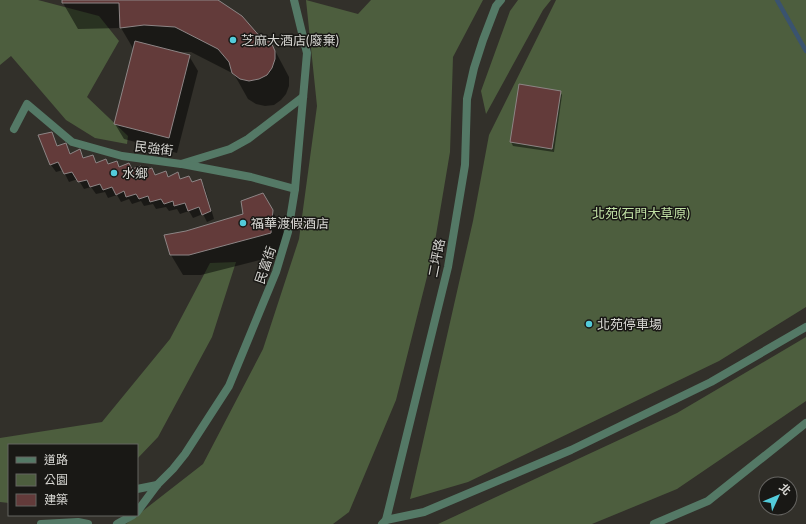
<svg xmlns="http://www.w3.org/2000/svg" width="806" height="524" viewBox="0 0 806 524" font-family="Lato,'Noto Sans TC',sans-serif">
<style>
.green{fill:#4d5e3e}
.shadow{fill:#0007}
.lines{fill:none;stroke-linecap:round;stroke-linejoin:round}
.stream{stroke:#3a536f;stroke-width:4.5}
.building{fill:#633b3a;stroke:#8d8585}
.minor{stroke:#547966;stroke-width:8}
.poi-dot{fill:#53cbda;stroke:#191815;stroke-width:1.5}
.labels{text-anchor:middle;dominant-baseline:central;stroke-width:3;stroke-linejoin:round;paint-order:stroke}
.poi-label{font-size:13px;fill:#d7d6d2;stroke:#191815;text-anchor:start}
.street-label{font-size:13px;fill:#d7d6d2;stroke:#191815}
.park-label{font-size:13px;fill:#c1e1a5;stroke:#191815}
</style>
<rect width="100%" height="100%" fill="#32302a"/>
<!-- green -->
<g class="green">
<path d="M0,0H38L99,16L119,41L87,97L128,136L127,144L95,138L66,120L11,56L0,65Z"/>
<path d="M306,0L358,14L371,0H483L453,57L450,152L433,253L396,400L349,512L333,524H126L203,464L263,349L299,239L317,106Z"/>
<path d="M518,0H551L543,10L486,114L481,91L510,11Z"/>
<path d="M556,0H806V307L719,361L468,482L410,499L473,221L489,135Z"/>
<path d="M236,262L212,337L158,437L137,459V445H9V503L0,502V438L102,422L170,339L210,263Z"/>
<path d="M806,337V401L677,489L592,524H438L677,413Z"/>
</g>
<!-- shadow -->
<g class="shadow">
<path d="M63,0H216L261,40L271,43L289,77V86L286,94L281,100L274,105L265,106L256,104L248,99L234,74L191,52H177L189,56L198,71L177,153L124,139L115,124L134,50L121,28L78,29L63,3Z"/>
<path d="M560,92L562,95L554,152L513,146L511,142Z"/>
<path d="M51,133L58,147L66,144L71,154L80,150L84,158L93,156L97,163L106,160L109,165L155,175L165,172L168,177L178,174L181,180L192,183L201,180L205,188L214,219L207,222L203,214L193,218L189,211L180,214L177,209L169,211L166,207L156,209L153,204L144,206L141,201L132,204L129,199L121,202L117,195L108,198L105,192L96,194L91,187L84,189L78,179L69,182L63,170L56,172L51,165L40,136Z"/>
<path d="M263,195L284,232L283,254L201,275H183L171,255L187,232L244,215Z"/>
</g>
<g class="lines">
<!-- stream -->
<path class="stream" d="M777,0L806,51"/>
</g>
<!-- building -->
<g class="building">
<path d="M62,0H218L242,16L262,39L271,42L275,51V59L272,68L267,75L259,79L249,81L240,79L232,73L229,62L218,49L175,27L144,25L120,28L119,3H62Z"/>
<path d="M135,41L190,55L169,138L114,124Z"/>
<path d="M519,84L561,91L552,149L510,142Z"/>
<path d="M52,132L57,146L66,143L70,154L80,149L83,158L93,155L96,163L106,159L108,164L117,161L119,167L129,163L132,169L141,166L143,171L152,168L155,175L166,171L168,177L178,172L180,179L189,176L192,182L201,179L211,211L202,215L199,207L188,211L185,203L174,206L173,201L164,204L161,199L150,202L148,196L139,199L136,194L126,197L124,191L116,195L112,187L103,190L100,184L90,187L87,180L78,182L72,172L64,174L58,162L50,165L38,135Z"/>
<path d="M263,193L273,210L271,233L189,255H170L164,235L186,231L243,214L241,201Z"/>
</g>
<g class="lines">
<!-- minor -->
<g class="minor">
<path d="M14,129L27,104L72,142L122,156L181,164L230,149L248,139L303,97"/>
<path d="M182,164L251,177L295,189"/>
<path d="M137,489L157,485"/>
<path d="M137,512L157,485L173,469L185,454L229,386L276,272L288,232L295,189L307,53L294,0"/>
<path d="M386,520L448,267L465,165L467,99L474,68L483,40L496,6L501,0"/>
<path d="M41,524L78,522L88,524"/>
<path d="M117,524L133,515"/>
<path d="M382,524L386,520L424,512L571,450L711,382L806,327"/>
<path d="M654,524L708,501L806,423"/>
</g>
</g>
<!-- markers -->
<g class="poi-dot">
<circle cx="233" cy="40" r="4"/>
<circle cx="114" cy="173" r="4"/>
<circle cx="243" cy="223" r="4"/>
<circle cx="589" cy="324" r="4"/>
</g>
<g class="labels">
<!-- poi labels -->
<g class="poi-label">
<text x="241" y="40">芝麻大酒店(廢棄)</text>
<text x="122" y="173">水鄉</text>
<text x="251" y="223">福華渡假酒店</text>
<text x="597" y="324">北苑停車場</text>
</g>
<!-- street labels -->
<g class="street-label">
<text transform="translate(154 148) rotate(7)">民強街</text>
<text transform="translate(436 258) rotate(-79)">二坪路</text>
<text transform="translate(265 265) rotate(-71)">民富街</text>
</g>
<!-- park labels -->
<g class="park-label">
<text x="641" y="213">北苑(石門大草原)</text>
</g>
</g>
<!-- legend -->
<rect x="8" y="444" width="130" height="72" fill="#191815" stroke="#656461"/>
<rect x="16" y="457" width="20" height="6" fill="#547966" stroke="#656461"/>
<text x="44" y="464" font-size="12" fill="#d7d6d2">道路</text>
<rect x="16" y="474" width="20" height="12" fill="#4d5e3e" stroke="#656461"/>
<text x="44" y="484" font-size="12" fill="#d7d6d2">公園</text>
<rect x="16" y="494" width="20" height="12" fill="#633b3a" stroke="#656461"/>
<text x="44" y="504" font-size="12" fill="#d7d6d2">建築</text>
<!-- north arrow -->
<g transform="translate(778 496) rotate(46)"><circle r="19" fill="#191815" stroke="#656461"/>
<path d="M0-3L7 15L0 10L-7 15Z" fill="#53cbda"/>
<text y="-6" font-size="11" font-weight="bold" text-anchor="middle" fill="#d7d6d2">北</text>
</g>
</svg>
